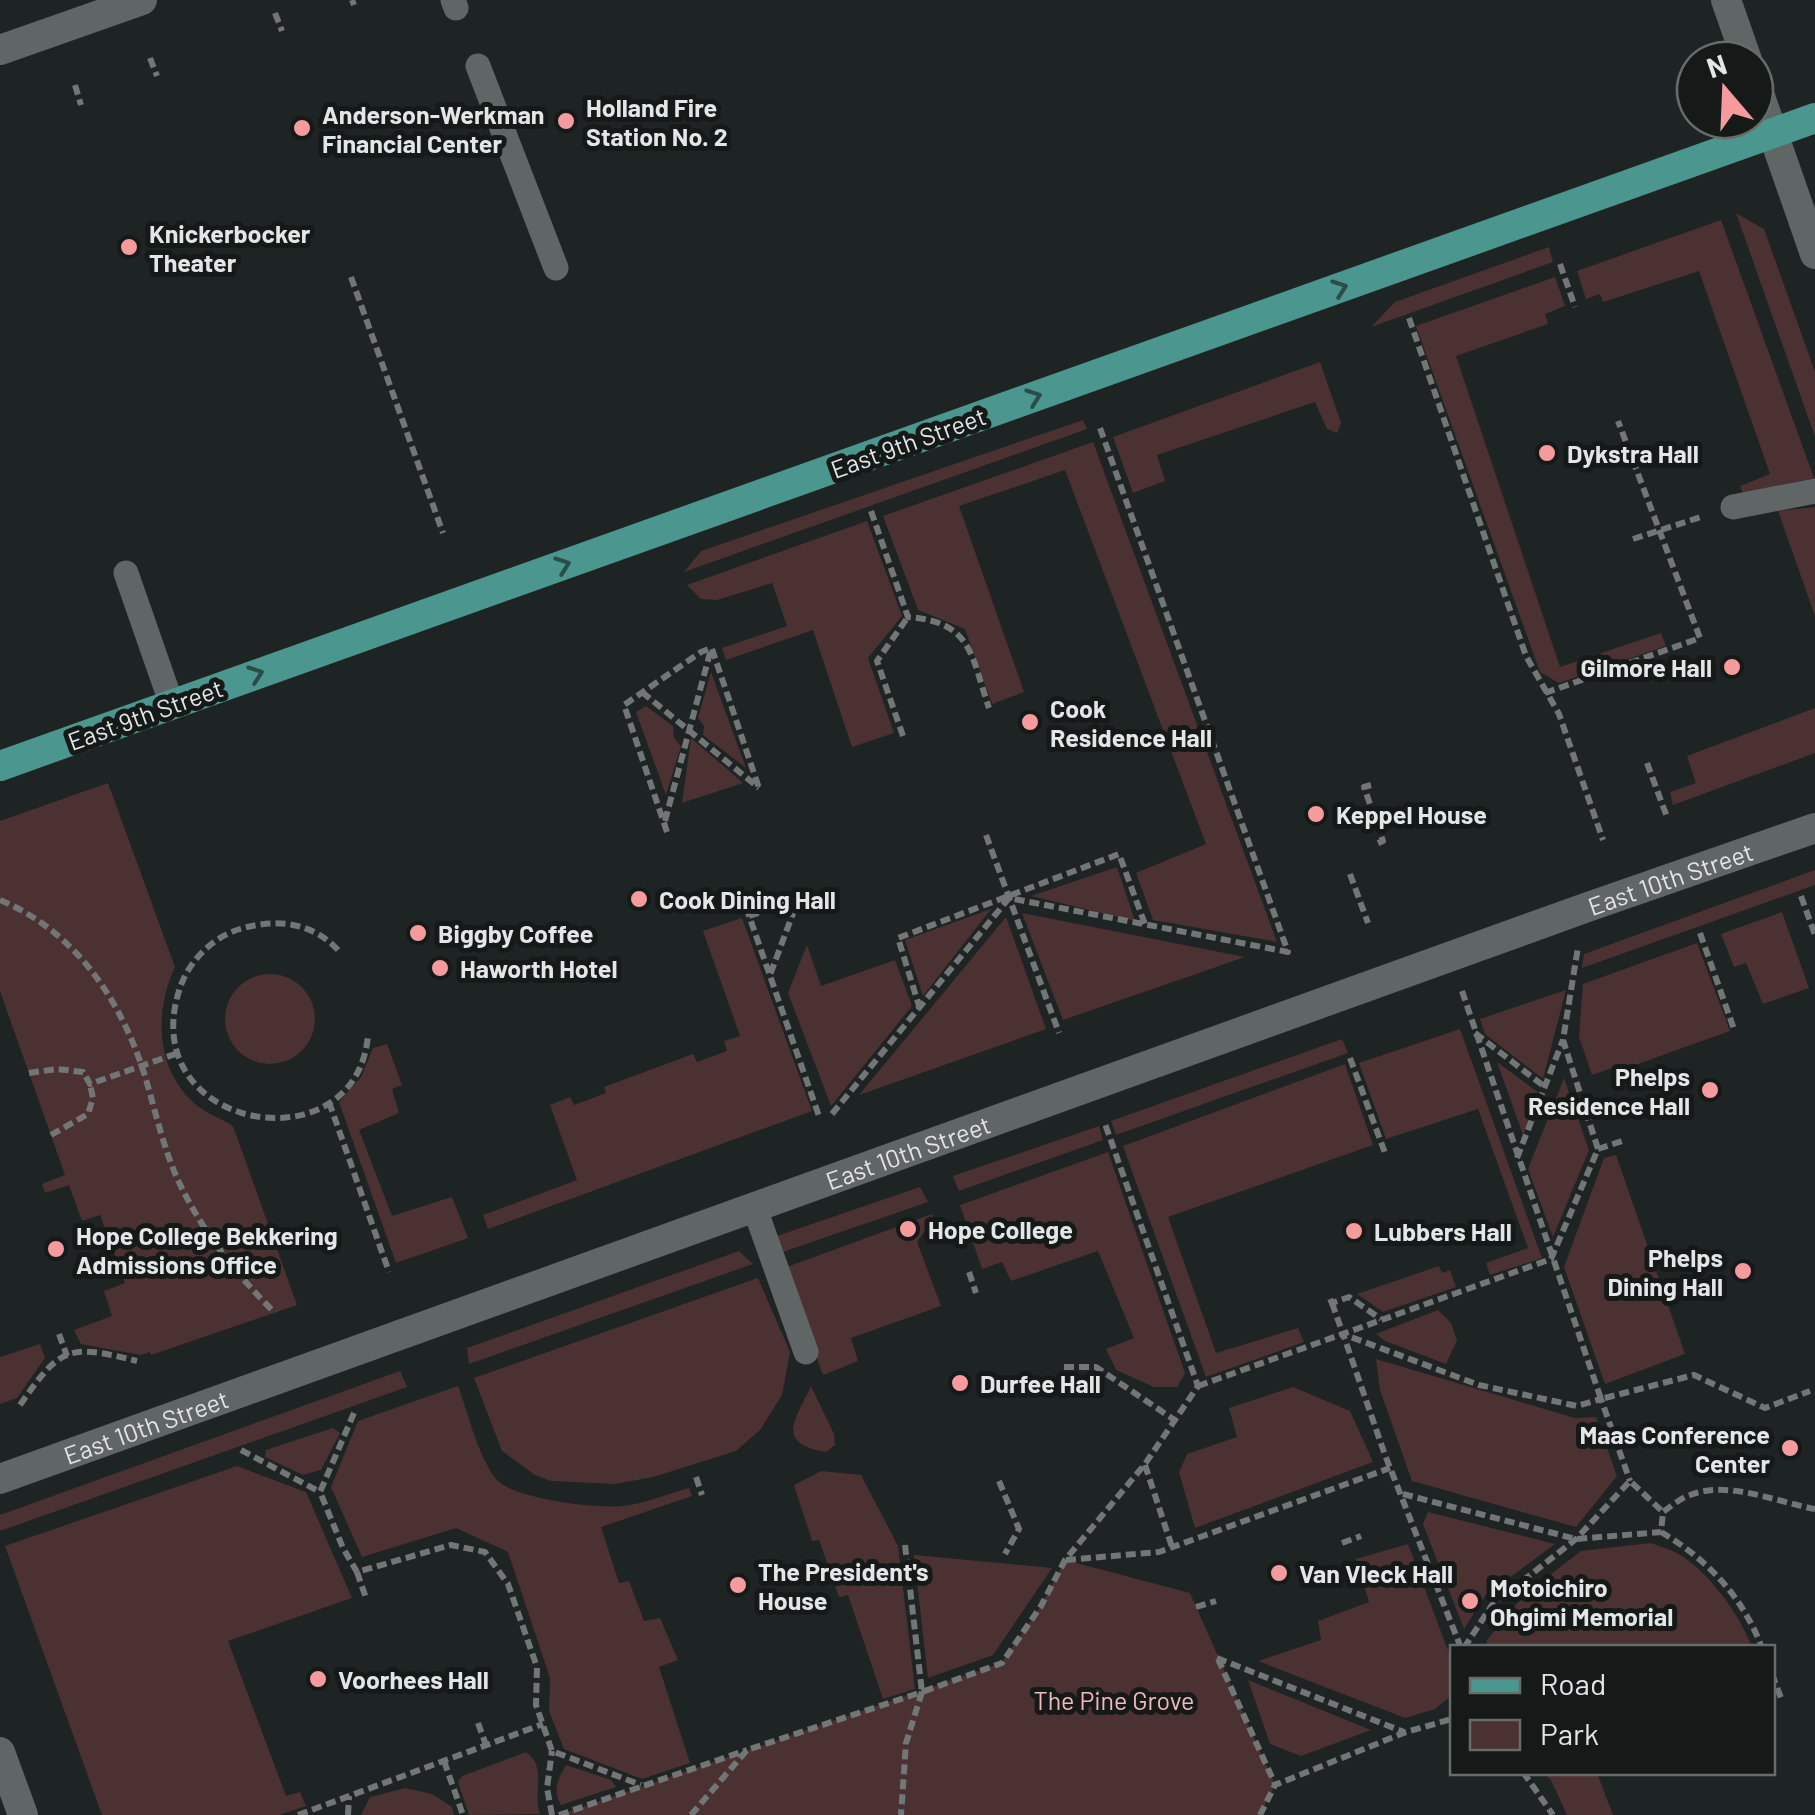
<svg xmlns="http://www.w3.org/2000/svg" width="1815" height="1815" viewBox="0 0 1815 1815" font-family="Barlow,sans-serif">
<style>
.green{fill:#4c3132}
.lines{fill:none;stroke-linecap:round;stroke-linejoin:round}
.path{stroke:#727676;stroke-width:6;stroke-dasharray:10 5;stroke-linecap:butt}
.lane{stroke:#5f6665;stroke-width:25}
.secondary{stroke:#5f6665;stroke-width:30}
.primary{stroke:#4b968e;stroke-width:30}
.oneway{stroke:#2b4c48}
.poi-dot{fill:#f59b9e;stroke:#151a19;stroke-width:4}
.labels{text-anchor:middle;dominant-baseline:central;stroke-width:10;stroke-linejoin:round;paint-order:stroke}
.poi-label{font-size:25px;font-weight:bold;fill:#e3e6e6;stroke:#151a19;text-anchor:start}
.street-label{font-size:25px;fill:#e3e6e6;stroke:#151a19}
.park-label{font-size:25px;fill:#f6b9ba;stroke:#151a19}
</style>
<rect width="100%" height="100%" fill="#1e2323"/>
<!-- green -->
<g class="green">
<path d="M1736,213L1764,229L1815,372V437Z"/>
<path d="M1721,220L1814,478L1743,493L1740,486L1770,474L1699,271L1603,302L1600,294L1586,299L1577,271Z"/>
<path d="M1549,247L1553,262L1371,327L1395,302Z"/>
<path d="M1555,277L1565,306L1545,314L1548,324L1456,356L1560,667L1661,633L1666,646L1559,683L1540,672L1416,326Z"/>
<path d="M1320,362L1341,423L1337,433L1327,429L1315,402L1157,455L1165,481L1133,493L1113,437Z"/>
<path d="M1083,420L1087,429L684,572L701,551Z"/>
<path d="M1093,442L1277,942L1153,920L1136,873L1206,844L1065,470L959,506L1024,692L992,704L965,629L918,610L883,516Z"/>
<path d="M1815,507V616L1778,511Z"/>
<path d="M867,521L902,616L868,658L894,733L852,747L813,630L726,660L722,648L787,626L772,583L717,600L701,599L687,585Z"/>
<path d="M711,672L746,768L703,735L704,726L698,718Z"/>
<path d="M646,706L673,726L674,738L681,746L666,795L636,712Z"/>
<path d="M1815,708V753L1673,805L1670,792L1696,783L1687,756Z"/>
<path d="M691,738L743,783L682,803Z"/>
<path d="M108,783L175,967C155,1009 155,1066 192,1101C203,1112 220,1118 233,1126L297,1305L151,1355L150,1352L141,1355L81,1344L74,1330L112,1316L104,1291L125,1283L100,1215L82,1221L69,1185L45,1193L42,1184L65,1175L0,991V821Z"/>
<path d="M1117,867L1135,921L1031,896Z"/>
<path d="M1815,870V885L1582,968L1584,954Z"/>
<path d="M991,909L923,996L905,940Z"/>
<path d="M1782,912L1809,988L1763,1004L1746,963L1734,967L1721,934Z"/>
<path d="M1022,913L1245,957L1063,1020Z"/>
<path d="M1006,917L1046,1029L859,1095Z"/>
<path d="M742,918L812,1111L488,1229L483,1215L577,1180L550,1105L570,1097L574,1105L606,1093L604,1087L693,1054L697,1062L727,1051L724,1041L740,1036L703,931Z"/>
<path d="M1697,943L1730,1031L1621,1070L1618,1066L1592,1075L1579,1037L1583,984Z"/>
<path d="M807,945L821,986L895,960L912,1006L831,1106L788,993Z"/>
<circle cx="270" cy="1019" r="45"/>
<path d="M1566,990L1543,1079L1485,1034L1480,1019Z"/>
<path d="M1460,1029L1542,1258L1490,1275L1486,1263L1528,1248L1478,1109L1386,1139L1359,1063Z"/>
<path d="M1342,1039L1348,1053L1116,1135L1111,1121Z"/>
<path d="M387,1044L402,1085L392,1089L399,1113L359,1130L392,1216L452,1197L468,1238L396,1263L339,1102L361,1077L373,1048Z"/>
<path d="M1497,1062L1539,1093L1523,1135Z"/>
<path d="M1345,1064L1373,1145L1168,1217L1216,1353L1298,1328L1304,1342L1206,1377L1123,1146Z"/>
<path d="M1564,1078L1589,1150L1553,1237L1528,1169Z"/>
<path d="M1099,1126L1103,1140L959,1191L953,1176Z"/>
<path d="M1108,1152L1185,1373L1177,1387H1154L1116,1370L1106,1349L1134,1338L1098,1251L1011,1281L1002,1262L982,1269L960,1205Z"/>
<path d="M1616,1155L1685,1354L1605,1384L1564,1267L1604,1158Z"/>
<path d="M920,1187L928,1202L780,1253L777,1236Z"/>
<path d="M932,1214L937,1227L924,1232L917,1242L941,1306L851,1338L858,1361L823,1375L784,1268Z"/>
<path d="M739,1251L753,1264L469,1364L467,1348Z"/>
<path d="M1439,1266L1442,1273L1450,1270L1456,1287L1383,1312L1357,1294Z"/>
<path d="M758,1278L790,1352L782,1395L760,1430L736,1451L653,1477L615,1484L551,1481L535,1475L502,1451L474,1378Z"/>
<path d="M1438,1310L1451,1323L1457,1340L1446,1364L1385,1341L1376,1334Z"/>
<path d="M40,1344L45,1358L17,1398L0,1404V1357Z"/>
<path d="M1376,1359L1575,1418L1596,1417L1617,1476L1576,1527L1412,1481L1380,1390Z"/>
<path d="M400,1371L407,1387L0,1531V1515Z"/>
<path d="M458,1386C469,1415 477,1454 496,1479C512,1499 597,1509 622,1506C644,1504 667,1494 689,1488L692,1496L601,1527L619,1583L629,1581L644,1621L660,1618L678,1660L659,1667L690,1763L642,1779L564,1749L549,1711L550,1678L508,1552L456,1528L362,1557L331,1487L358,1421Z"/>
<path d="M811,1386L834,1434L835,1445L826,1452C775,1443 795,1421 811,1386Z"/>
<path d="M1293,1387L1350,1411L1373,1462L1195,1528L1179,1472L1187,1454L1237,1437L1229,1408Z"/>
<path d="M333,1428L340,1433L321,1470L303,1475L265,1457L266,1450Z"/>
<path d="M237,1466L306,1492L352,1598L228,1641L286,1796L300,1792L306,1806L279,1815H102L5,1546Z"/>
<path d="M821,1471L861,1475L898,1546L915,1689L883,1699L848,1595L839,1597L819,1540L812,1541L794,1485Z"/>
<path d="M1428,1512L1555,1544L1485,1596L1464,1629L1423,1524Z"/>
<path d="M1651,1543C1661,1547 1673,1550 1682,1556C1712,1576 1739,1614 1752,1647H1486L1487,1640L1523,1596L1581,1551Z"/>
<path d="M1408,1544L1452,1661V1695L1435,1709L1405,1718L1258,1661L1321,1640L1318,1621L1369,1602L1356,1559Z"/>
<path d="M914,1556V1555L1052,1568L993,1655L928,1678Z"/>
<path d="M1065,1560L1190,1593L1275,1785L1260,1815H559L1001,1663L1041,1606Z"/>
<path d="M1248,1680L1371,1730L1301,1756L1270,1744Z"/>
<path d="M526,1752C548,1767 532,1792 540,1814L469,1815L458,1782L462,1776Z"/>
<path d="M566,1765L611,1780L616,1787L561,1805C552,1790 558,1779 566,1765Z"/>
<path d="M1544,1773H1597L1613,1815H1567L1551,1780Z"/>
<path d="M405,1788L432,1794L452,1807L454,1815H361L370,1797Z"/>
</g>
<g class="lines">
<!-- path -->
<g class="path">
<path d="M352,0L354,5"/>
<path d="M275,13L282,31"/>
<path d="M150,58L157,76"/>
<path d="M75,85L81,105"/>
<path d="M1560,264L1575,307"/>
<path d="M351,277L443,533"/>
<path d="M1409,318L1526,656L1559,714L1603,840"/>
<path d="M871,511L908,617C973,622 971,656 989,708"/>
<path d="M1633,539L1704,516"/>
<path d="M712,649L759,788"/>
<path d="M642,692L759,788"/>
<path d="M1545,693L1700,638L1618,421"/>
<path d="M903,736L877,661L908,617"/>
<path d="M1647,763L1667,817"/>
<path d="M1371,785L1364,787L1383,841L1376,844"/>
<path d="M665,821L711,649"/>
<path d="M667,832L624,705L701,652L711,648"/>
<path d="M986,835L1059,1033"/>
<path d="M1350,874L1368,923"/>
<path d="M1801,896L1815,935"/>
<path d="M0,900C76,932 121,1000 145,1076C155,1110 163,1146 177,1178C201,1230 235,1273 275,1313"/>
<path d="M746,907L820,1119"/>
<path d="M749,916L798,900L770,975"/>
<path d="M1700,933L1735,1032"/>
<path d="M338,950C312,922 276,918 240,929C212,937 187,963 179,991C135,1131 357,1169 368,1035"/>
<path d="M1462,991L1601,1399L1694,1375L1765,1408L1810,1391"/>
<path d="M920,1009L898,938L1119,854L1146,927"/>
<path d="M1475,1033L1545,1087"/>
<path d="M1350,1058L1385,1153"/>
<path d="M29,1073L57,1069L83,1072L90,1084L178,1053"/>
<path d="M329,1102L389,1272"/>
<path d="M832,1114L1009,898L1288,952L1100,428"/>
<path d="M51,1135L88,1114L93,1098L90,1084"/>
<path d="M1598,1149L1622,1141"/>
<path d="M1517,1158L1563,1040"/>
<path d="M951,1222L954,1231"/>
<path d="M969,1272L976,1293"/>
<path d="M1330,1299L1332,1303L1349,1297L1381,1319"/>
<path d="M1332,1303L1343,1334"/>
<path d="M59,1334L67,1356"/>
<path d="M1064,1367H1096L1176,1421"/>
<path d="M1198,1386L1551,1259L1598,1149L1563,1040L1578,947"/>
<path d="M20,1405C61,1346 68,1344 137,1361"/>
<path d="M354,1413L320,1492L343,1548L357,1572L451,1545L485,1552L508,1584L537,1667L536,1705L552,1751L641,1785"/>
<path d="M241,1450L320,1492"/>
<path d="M1145,1465L1172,1547"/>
<path d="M696,1477L702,1495"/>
<path d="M999,1481L1019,1529L1005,1554"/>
<path d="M1403,1494L1576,1539L1661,1532L1663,1512C1671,1506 1681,1498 1690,1495C1728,1480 1777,1502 1815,1509"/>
<path d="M1661,1532C1707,1559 1743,1597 1762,1648"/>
<path d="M1342,1543L1361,1536"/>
<path d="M905,1545L922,1692L1002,1663L1041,1606L1065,1560L1145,1464L1198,1386L1104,1121"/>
<path d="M1066,1560L1159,1552L1390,1468"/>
<path d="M357,1572L366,1598"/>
<path d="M1196,1607L1216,1601"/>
<path d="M1461,1648L1385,1455L1343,1334L1479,1385L1577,1406L1601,1399L1630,1481"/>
<path d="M1464,1648L1492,1605L1576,1539L1630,1481L1663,1512"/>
<path d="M1217,1658L1404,1732"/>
<path d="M1218,1659L1275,1784"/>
<path d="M1772,1674L1781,1698"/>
<path d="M478,1723L486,1745"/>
<path d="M444,1761L463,1815"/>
<path d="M1523,1772L1553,1815"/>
<path d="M298,1815L543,1724"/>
<path d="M348,1815L349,1796"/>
<path d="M552,1815L547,1788L552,1751"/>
<path d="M559,1815L747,1750"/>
<path d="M691,1815L747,1750L922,1692L906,1743L901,1815"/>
<path d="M1260,1815L1275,1785L1406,1732L1452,1719"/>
</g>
<!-- lane -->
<g class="lane">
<path d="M453,0L456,8"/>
<path d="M478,66L556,268"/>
<path d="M1733,507L1815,491"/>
<path d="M126,573L172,705"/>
<path d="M755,1209L806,1352"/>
</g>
<!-- secondary -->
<g class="secondary">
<path d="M1726,0L1747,60"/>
<path d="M0,50L142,0"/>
<path d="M1755,82L1815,254"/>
<path id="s1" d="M0,1479L1585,908L1815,828"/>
<path d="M0,1752L23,1815"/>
</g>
<!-- primary -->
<path class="primary" d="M0,766L1815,118"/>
</g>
<!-- one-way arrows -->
<defs><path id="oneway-chevron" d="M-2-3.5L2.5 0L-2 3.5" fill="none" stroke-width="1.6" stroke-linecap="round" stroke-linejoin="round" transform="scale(2.5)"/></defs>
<g class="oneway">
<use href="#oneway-chevron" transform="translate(1340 288) rotate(-20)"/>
<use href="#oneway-chevron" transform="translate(1034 397) rotate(-20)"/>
<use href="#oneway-chevron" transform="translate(563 565) rotate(-20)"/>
<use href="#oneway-chevron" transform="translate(256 674) rotate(-20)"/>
</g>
<!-- markers -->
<g class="poi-dot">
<circle cx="566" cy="121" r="10"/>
<circle cx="302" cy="128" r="10"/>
<circle cx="129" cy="247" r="10"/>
<circle cx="1547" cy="453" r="10"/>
<circle cx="1732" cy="667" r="10"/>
<circle cx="1030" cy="722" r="10"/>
<circle cx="1316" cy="814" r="10"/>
<circle cx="639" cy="899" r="10"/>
<circle cx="418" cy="933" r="10"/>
<circle cx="440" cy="968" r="10"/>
<circle cx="1710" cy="1090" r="10"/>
<circle cx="908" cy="1229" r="10"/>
<circle cx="1354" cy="1231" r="10"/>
<circle cx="56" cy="1249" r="10"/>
<circle cx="1743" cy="1271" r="10"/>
<circle cx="960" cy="1383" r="10"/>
<circle cx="1790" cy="1448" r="10"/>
<circle cx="1279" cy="1573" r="10"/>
<circle cx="738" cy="1585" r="10"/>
<circle cx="1470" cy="1601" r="10"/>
<circle cx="318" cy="1679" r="10"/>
</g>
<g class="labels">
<!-- poi labels -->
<g class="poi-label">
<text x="586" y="107">Holland Fire<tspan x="586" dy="29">Station No. 2</tspan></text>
<text x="322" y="114">Anderson-Werkman<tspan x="322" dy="29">Financial Center</tspan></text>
<text x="149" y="233">Knickerbocker<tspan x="149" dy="29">Theater</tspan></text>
<text x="1567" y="453">Dykstra Hall</text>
<text x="1712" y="667" text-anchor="end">Gilmore Hall</text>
<text x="1050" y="708">Cook<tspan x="1050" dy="29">Residence Hall</tspan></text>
<text x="1336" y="814">Keppel House</text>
<text x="659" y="899">Cook Dining Hall</text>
<text x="438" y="933">Biggby Coffee</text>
<text x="460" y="968">Haworth Hotel</text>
<text x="1690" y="1076" text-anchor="end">Phelps<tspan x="1690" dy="29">Residence Hall</tspan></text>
<text x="928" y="1229">Hope College</text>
<text x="1374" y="1231">Lubbers Hall</text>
<text x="76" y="1235">Hope College Bekkering<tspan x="76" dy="29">Admissions Office</tspan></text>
<text x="1723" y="1257" text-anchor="end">Phelps<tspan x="1723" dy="29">Dining Hall</tspan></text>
<text x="980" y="1383">Durfee Hall</text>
<text x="1770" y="1434" text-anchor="end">Maas Conference<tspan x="1770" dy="29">Center</tspan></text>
<text x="758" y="1571">The President's<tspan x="758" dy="29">House</tspan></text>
<text x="1299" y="1573">Van Vleck Hall</text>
<text x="1490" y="1587">Motoichiro<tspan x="1490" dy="29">Ohgimi Memorial</tspan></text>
<text x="338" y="1679">Voorhees Hall</text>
</g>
<!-- street labels -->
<g class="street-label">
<text transform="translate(908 442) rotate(-20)">East 9th Street</text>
<text transform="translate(145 714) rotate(-20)">East 9th Street</text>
<text stroke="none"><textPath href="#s1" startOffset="1775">East 10th Street</textPath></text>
<text stroke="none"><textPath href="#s1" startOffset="965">East 10th Street</textPath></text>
<text stroke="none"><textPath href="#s1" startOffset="155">East 10th Street</textPath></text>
</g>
<!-- park labels -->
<g class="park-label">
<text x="1114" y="1700">The Pine Grove</text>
</g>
</g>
<!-- legend -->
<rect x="1450" y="1645" width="325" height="130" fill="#151a19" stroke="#676c6b" stroke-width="2.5"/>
<rect x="1470" y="1678" width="50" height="15" fill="#4b968e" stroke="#676c6b" stroke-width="2.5"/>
<text x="1540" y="1695" font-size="30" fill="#e3e6e6">Road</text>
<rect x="1470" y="1720" width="50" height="30" fill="#4c3132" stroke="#676c6b" stroke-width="2.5"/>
<text x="1540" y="1745" font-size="30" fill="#e3e6e6">Park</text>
<!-- north arrow -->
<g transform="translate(1725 90) rotate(341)"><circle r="48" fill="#151a19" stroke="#676c6b" stroke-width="2.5"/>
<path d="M0-8L18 38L0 25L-18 38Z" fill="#f59b9e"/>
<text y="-15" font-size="28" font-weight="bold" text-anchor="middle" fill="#e3e6e6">N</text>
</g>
</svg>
